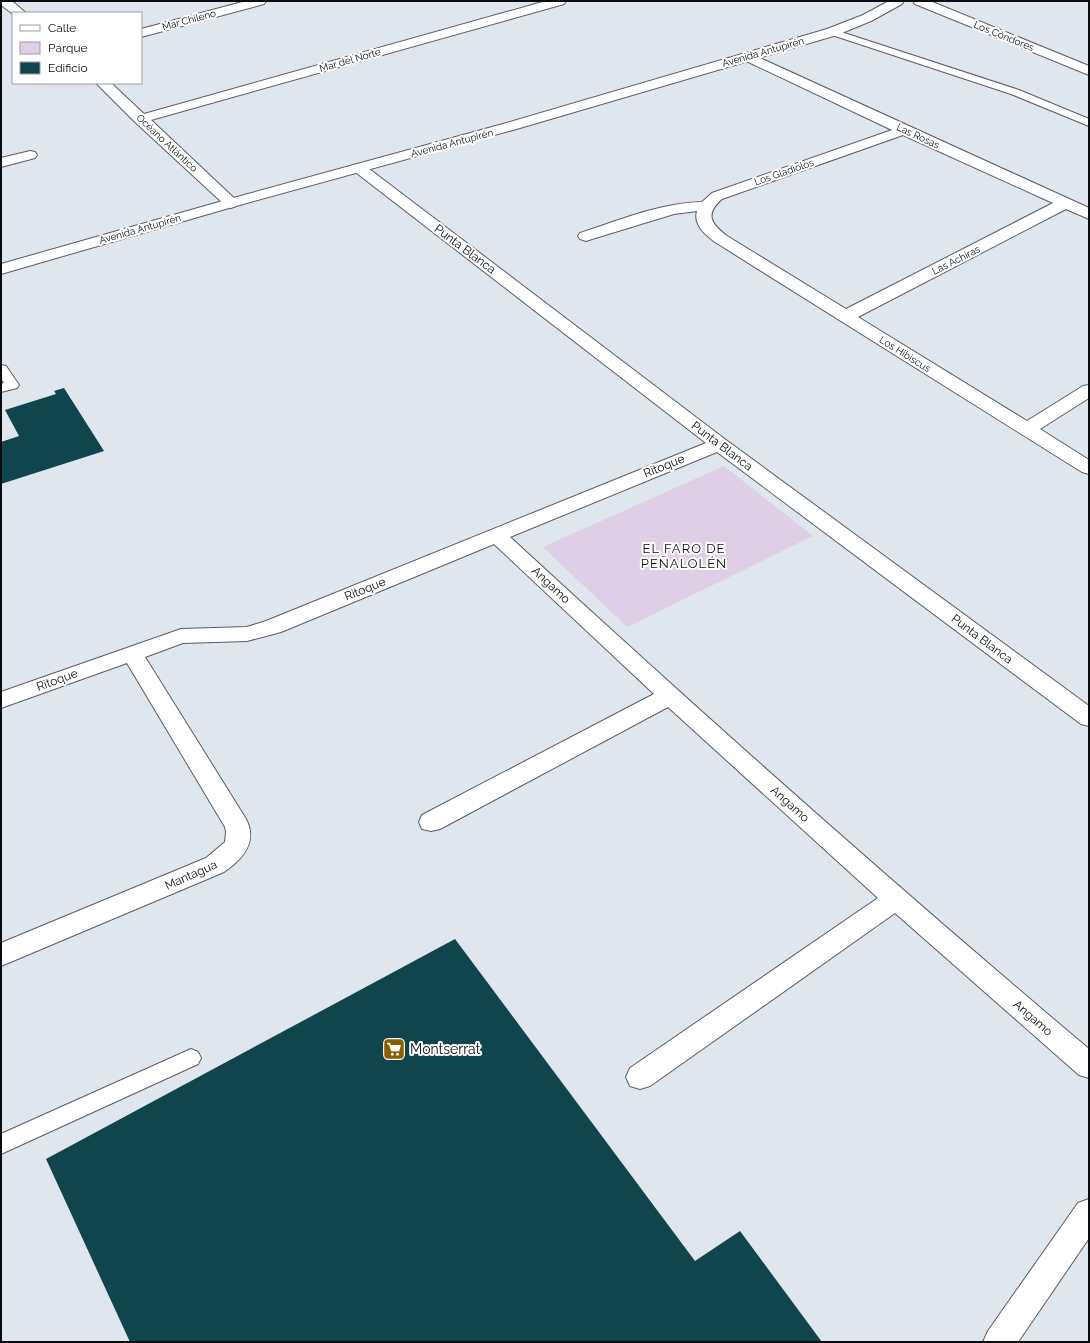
<svg xmlns="http://www.w3.org/2000/svg" width="1090" height="1343" viewBox="0 0 1090 1343" font-family="Raleway,sans-serif">
<style>
.green{fill:#decfe7}
.building{fill:#11454e}
.lines{fill:none;stroke-linecap:round;stroke-linejoin:round}
.lane-casing{stroke:#575d63;stroke-width:2}
.street-casing{stroke:#575d63;stroke-width:2}
.secondary-casing{stroke:#575d63;stroke-width:2}
.lane{fill:#fff;fill-rule:evenodd}
.street{fill:#fff;fill-rule:evenodd}
.secondary{fill:#fff;fill-rule:evenodd}
.labels{text-anchor:middle;dominant-baseline:central;stroke-width:4;stroke-linejoin:round;paint-order:stroke}
.far-street-label{font-size:10px;fill:#0a0c0e;stroke:#fff}
.street-label{font-size:12px;fill:#0a0c0e;stroke:#fff}
.neighbourhood-label{font-size:13px;letter-spacing:1px;fill:#0a0c0e;stroke:#fff}
.near-poi-label{font-size:14px;fill:#0a0c0e;stroke:#fff;text-anchor:start}
</style>
<rect width="100%" height="100%" fill="#dfe6ed"/>
<!-- green -->
<path class="green" d="M724,466L813,536L627,627L543,547Z"/>
<!-- building -->
<g class="building">
<path d="M64,388L104,451L1,484V442L19,436L5,410L56,394L54,391Z"/>
<path d="M455,939L695,1261L740,1231L822,1342H130L46,1159Z"/>
</g>
<g class="lines">
<!-- lane casing -->
<g class="lane-casing">
<g id="lane">
<path d="M832,29L1019,90L1089,119V126L1011,94L829,34L827,32Z"/>
<path d="M1,365L6,366L19,385L17,388L1,392V384L4,383L1,378Z"/>
<path d="M191,1049L198,1052L201,1058L198,1064L1,1154V1134Z"/>
</g>
</g>
<!-- street casing -->
<g class="street-casing">
<g id="street">
<path d="M1,1H12L26,13L13,14L1,5Z"/>
<path d="M246,1H266L264,4L141,37V29Z"/>
<path d="M546,1H566L564,4L151,120L236,200L239,203L236,206L231,208L226,206L135,122L96,83H111L144,114Z"/>
<path d="M913,1H930L1089,66V75L915,4Z"/>
<path d="M749,53L1089,208V219L1066,209L858,317L1027,421L1083,386L1089,385V398L1040,429L1089,460V474L1082,472L715,242C706,235 693,225 697,211L674,214L592,239L586,241L580,239L578,236L580,233C620,220 661,203 702,202L712,193L892,130L744,60L742,57L744,54ZM903,135L1053,203L846,309L727,236C710,223 705,214 722,199Z"/>
<path d="M30,151L35,152L37,155L35,158L1,167V158Z"/>
<path d="M359,164L364,165L726,440L1089,706V726L1081,724L717,452L510,537C700,712 892,883 1089,1049V1078L1079,1075L895,913L650,1086L640,1089L630,1086L626,1077L630,1068L878,898L668,707L440,829L431,831L422,829L419,822L422,815L654,694L494,544L281,632L247,641L183,643L145,657L246,819C258,842 243,859 224,872L1,966V943L206,858L225,842L226,832L225,827L127,663L1,708V692L181,629L247,627L266,621L706,443L354,171L352,168L354,165Z"/>
<path d="M1089,1199V1238L1018,1342H983L988,1331L1078,1203Z"/>
</g>
</g>
<!-- secondary casing -->
<g class="secondary-casing">
<path id="secondary" d="M889,1H904L902,4L871,21L837,35L513,130L236,206L1,274V264L226,200L503,124L827,29L863,15Z"/>
</g>
<!-- lane -->
<use href="#lane" class="lane"/>
<!-- street -->
<use href="#street" class="street"/>
<!-- secondary -->
<use href="#secondary" class="secondary"/>
</g>
<!-- icons -->
<defs>
<g id="supermarket-square" transform="scale(1.15)"><rect x="-9" y="-9" width="18" height="18" rx="4" fill="#8b5e02" stroke="#fff"/><path d="M-6-5.5h2.5l.6 2H6L4.5 2H-2.5L-4.4-4H-6ZM-1.5 3.2a1.3 1.3 0 1 0 .1 0ZM3 3.2a1.3 1.3 0 1 0 .1 0Z" fill="#fff"/></g>
</defs>
<g fill-rule="evenodd">
<use href="#supermarket-square" x="394" y="1049"/>
</g>
<g class="labels">
<!-- far-street labels -->
<g class="far-street-label">
<text transform="translate(189 20) rotate(-15)">Mar Chileno</text>
<text transform="translate(1004 36) rotate(22)">Los Cóndores</text>
<text transform="translate(763 52) rotate(-16)">Avenida Antupirén</text>
<text transform="translate(350 60) rotate(-16)">Mar del Norte</text>
<text transform="translate(918 136) rotate(25)">Las Rosas</text>
<text transform="translate(167 143) rotate(43)">Océano Atlántico</text>
<text transform="translate(452 143) rotate(-15)">Avenida Antupirén</text>
<text transform="translate(784 172) rotate(-19)">Los Gladiolos</text>
<text transform="translate(140 229) rotate(-16)">Avenida Antupirén</text>
<text transform="translate(956 260) rotate(-27)">Las Achiras</text>
<text transform="translate(905 354) rotate(32)">Los Hibiscus</text>
</g>
<!-- street labels -->
<g class="street-label">
<text transform="translate(465 249) rotate(37)">Punta Blanca</text>
<text transform="translate(722 446) rotate(37)">Punta Blanca</text>
<text transform="translate(664 466) rotate(-22)">Ritoque</text>
<text transform="translate(551 585) rotate(43)">Angamo</text>
<text transform="translate(365 589) rotate(-22)">Ritoque</text>
<text transform="translate(982 639) rotate(37)">Punta Blanca</text>
<text transform="translate(57 680) rotate(-20)">Ritoque</text>
<text transform="translate(790 804) rotate(42)">Angamo</text>
<text transform="translate(191 875) rotate(-24)">Mantagua</text>
<text transform="translate(1033 1018) rotate(41)">Angamo</text>
</g>
<!-- neighbourhood labels -->
<g class="neighbourhood-label">
<text x="684" y="548">EL FARO DE<tspan x="684" dy="15">PEÑALOLÉN</tspan></text>
</g>
<!-- near-poi labels -->
<g class="near-poi-label">
<text x="410" y="1049">Montserrat</text>
</g>
</g>
<!-- border -->
<rect width="1090" height="1343" fill="none" stroke="#0a0c0e" stroke-width="4"/>
<!-- legend -->
<rect x="12" y="12" width="130" height="72" fill="#ffffff" stroke="#9d9e9f"/>
<rect x="20" y="25" width="20" height="6" fill="#ffffff" stroke="#9d9e9f"/>
<text x="48" y="32" font-size="12" fill="#0a0c0e">Calle</text>
<rect x="20" y="42" width="20" height="12" fill="#decfe7" stroke="#9d9e9f"/>
<text x="48" y="52" font-size="12" fill="#0a0c0e">Parque</text>
<rect x="20" y="62" width="20" height="12" fill="#11454e" stroke="#9d9e9f"/>
<text x="48" y="72" font-size="12" fill="#0a0c0e">Edificio</text>
</svg>
